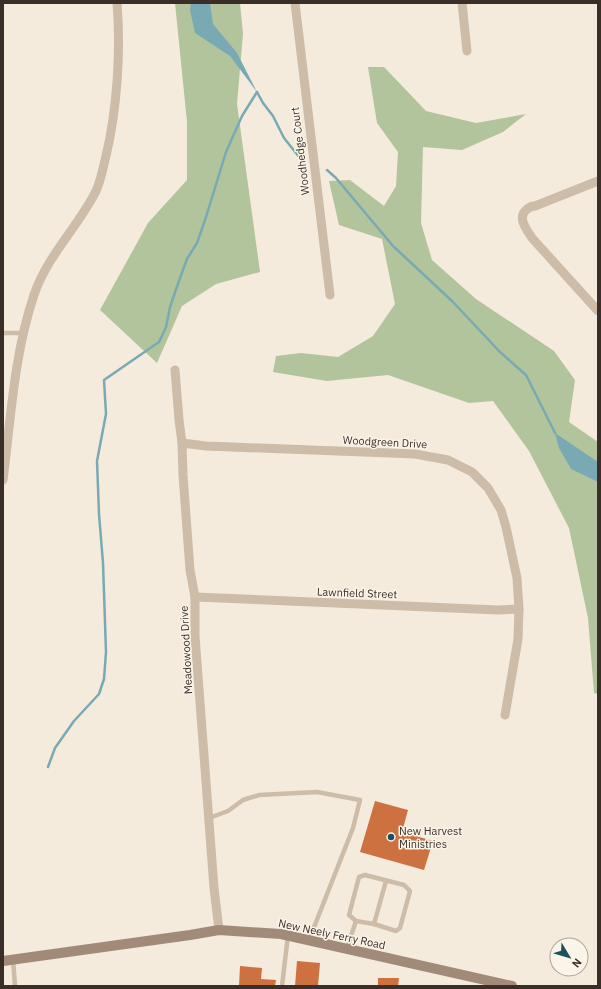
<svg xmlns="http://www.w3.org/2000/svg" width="601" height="989" viewBox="0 0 601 989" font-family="'IBM Plex Sans',sans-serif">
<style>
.green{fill:#b2c49b}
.water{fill:#79aab3}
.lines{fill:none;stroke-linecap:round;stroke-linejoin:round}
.stream{stroke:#79aab3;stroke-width:2.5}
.building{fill:#cd7140}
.lane{stroke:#cdbca7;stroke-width:4.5}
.street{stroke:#cdbca7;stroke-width:9}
.secondary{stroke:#a18b78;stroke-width:10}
.poi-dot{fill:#1b525d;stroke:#fbf4e9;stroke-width:1.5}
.labels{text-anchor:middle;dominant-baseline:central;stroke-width:3;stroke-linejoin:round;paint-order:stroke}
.street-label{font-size:11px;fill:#392f28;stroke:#fbf4e9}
.poi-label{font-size:11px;fill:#392f28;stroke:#fbf4e9;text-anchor:start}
</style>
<rect width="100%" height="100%" fill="#f4ebdc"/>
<!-- green -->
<g class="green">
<path d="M175,3H240L243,34L237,104L260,272L216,284L182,306L157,363L100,310L148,223L187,180V122Z"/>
<path d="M368,67H384L426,111L476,123L526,114L503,132L462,150L423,147L421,223L432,260L476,299L554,351L575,380L569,422L598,442V694L594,693L588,618L569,528L529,451L493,401L469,403L388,375L327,381L273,372L276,356L301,353L338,357L373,336L395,304L382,239L339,225L329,181L350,180L384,206L396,186L398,152L377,123Z"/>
</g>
<!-- water -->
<g class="water">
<path d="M191,3H210L213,24L237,53L257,92L230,56L195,33L190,10Z"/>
<path d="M555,433L598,462V482L571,469L559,448Z"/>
</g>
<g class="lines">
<!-- stream -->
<g class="stream">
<path d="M257,92L263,103L273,116L284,138L304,163"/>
<path d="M327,170L336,178L393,246L452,301L500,352L526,375L555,433"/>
<path d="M48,767L55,748L74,721L99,694L104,679L106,652L103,563L99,514L97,461L106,414L104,380L159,342L166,327L170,307L180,278L187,259L197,243L206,217L226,152L242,116L257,92"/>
</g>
</g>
<!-- building -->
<g class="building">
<path d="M375,801L408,810L402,832L433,841L424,870L360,852Z"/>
<path d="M297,961L320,963L318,986H295Z"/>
<path d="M240,966L262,968L261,979L276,980L275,986H239Z"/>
<path d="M378,978H399L398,986H378Z"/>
</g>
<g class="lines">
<!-- lane -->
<g class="lane">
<path d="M3,333H24"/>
<path d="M209,818L228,811L243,800L259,795L317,792L360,800L353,828L309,940"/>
<path d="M365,875L404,885L410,891L400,928L396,931L374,924L356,921L349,915L359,877Z"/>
<path d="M374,924L386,881"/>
<path d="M347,948L356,921"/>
<path d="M13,959L15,986"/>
<path d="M282,986L288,935"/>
</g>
<!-- street -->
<g class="street">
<path d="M295,3L330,295"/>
<path d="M462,3L467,51"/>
<path d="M598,181L535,206C531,206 529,207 526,210C517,218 527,230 532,238L598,311"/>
<path d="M175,370L179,420L182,443L183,475L190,570L195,597V636L214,888L219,930"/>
<path d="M182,443L206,446L415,454L448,460L472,472L488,488L501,510L506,527L517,578L519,609L518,639L505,715"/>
<path d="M3,480C11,418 14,354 34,295C47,256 78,227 96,191C101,180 103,168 106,156C117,110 121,51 117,3"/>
<path d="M195,597L498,610L519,609"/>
</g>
<!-- secondary -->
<path class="secondary" d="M3,961L190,935L219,930L281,934L512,986"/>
</g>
<!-- markers -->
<circle class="poi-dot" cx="391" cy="837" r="4"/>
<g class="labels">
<!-- street labels -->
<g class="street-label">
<text transform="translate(300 151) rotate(-97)">Woodhedge Court</text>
<text transform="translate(385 442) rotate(3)">Woodgreen Drive</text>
<text transform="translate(357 593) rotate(2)">Lawnfield Street</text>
<text transform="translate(186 650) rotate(-93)">Meadowood Drive</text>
<text transform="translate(332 934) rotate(12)">New Neely Ferry Road</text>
</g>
<!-- poi labels -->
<g class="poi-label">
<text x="399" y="831">New Harvest<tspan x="399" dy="13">Ministries</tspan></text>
</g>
</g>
<!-- border -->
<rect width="601" height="989" fill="none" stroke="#392f28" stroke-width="8"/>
<!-- north arrow -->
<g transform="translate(569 957) rotate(128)"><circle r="19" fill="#fbf4e9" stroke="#ada59c"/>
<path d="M0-3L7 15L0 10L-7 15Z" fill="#1b525d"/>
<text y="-6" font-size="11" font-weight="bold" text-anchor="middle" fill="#392f28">N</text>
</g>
</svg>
